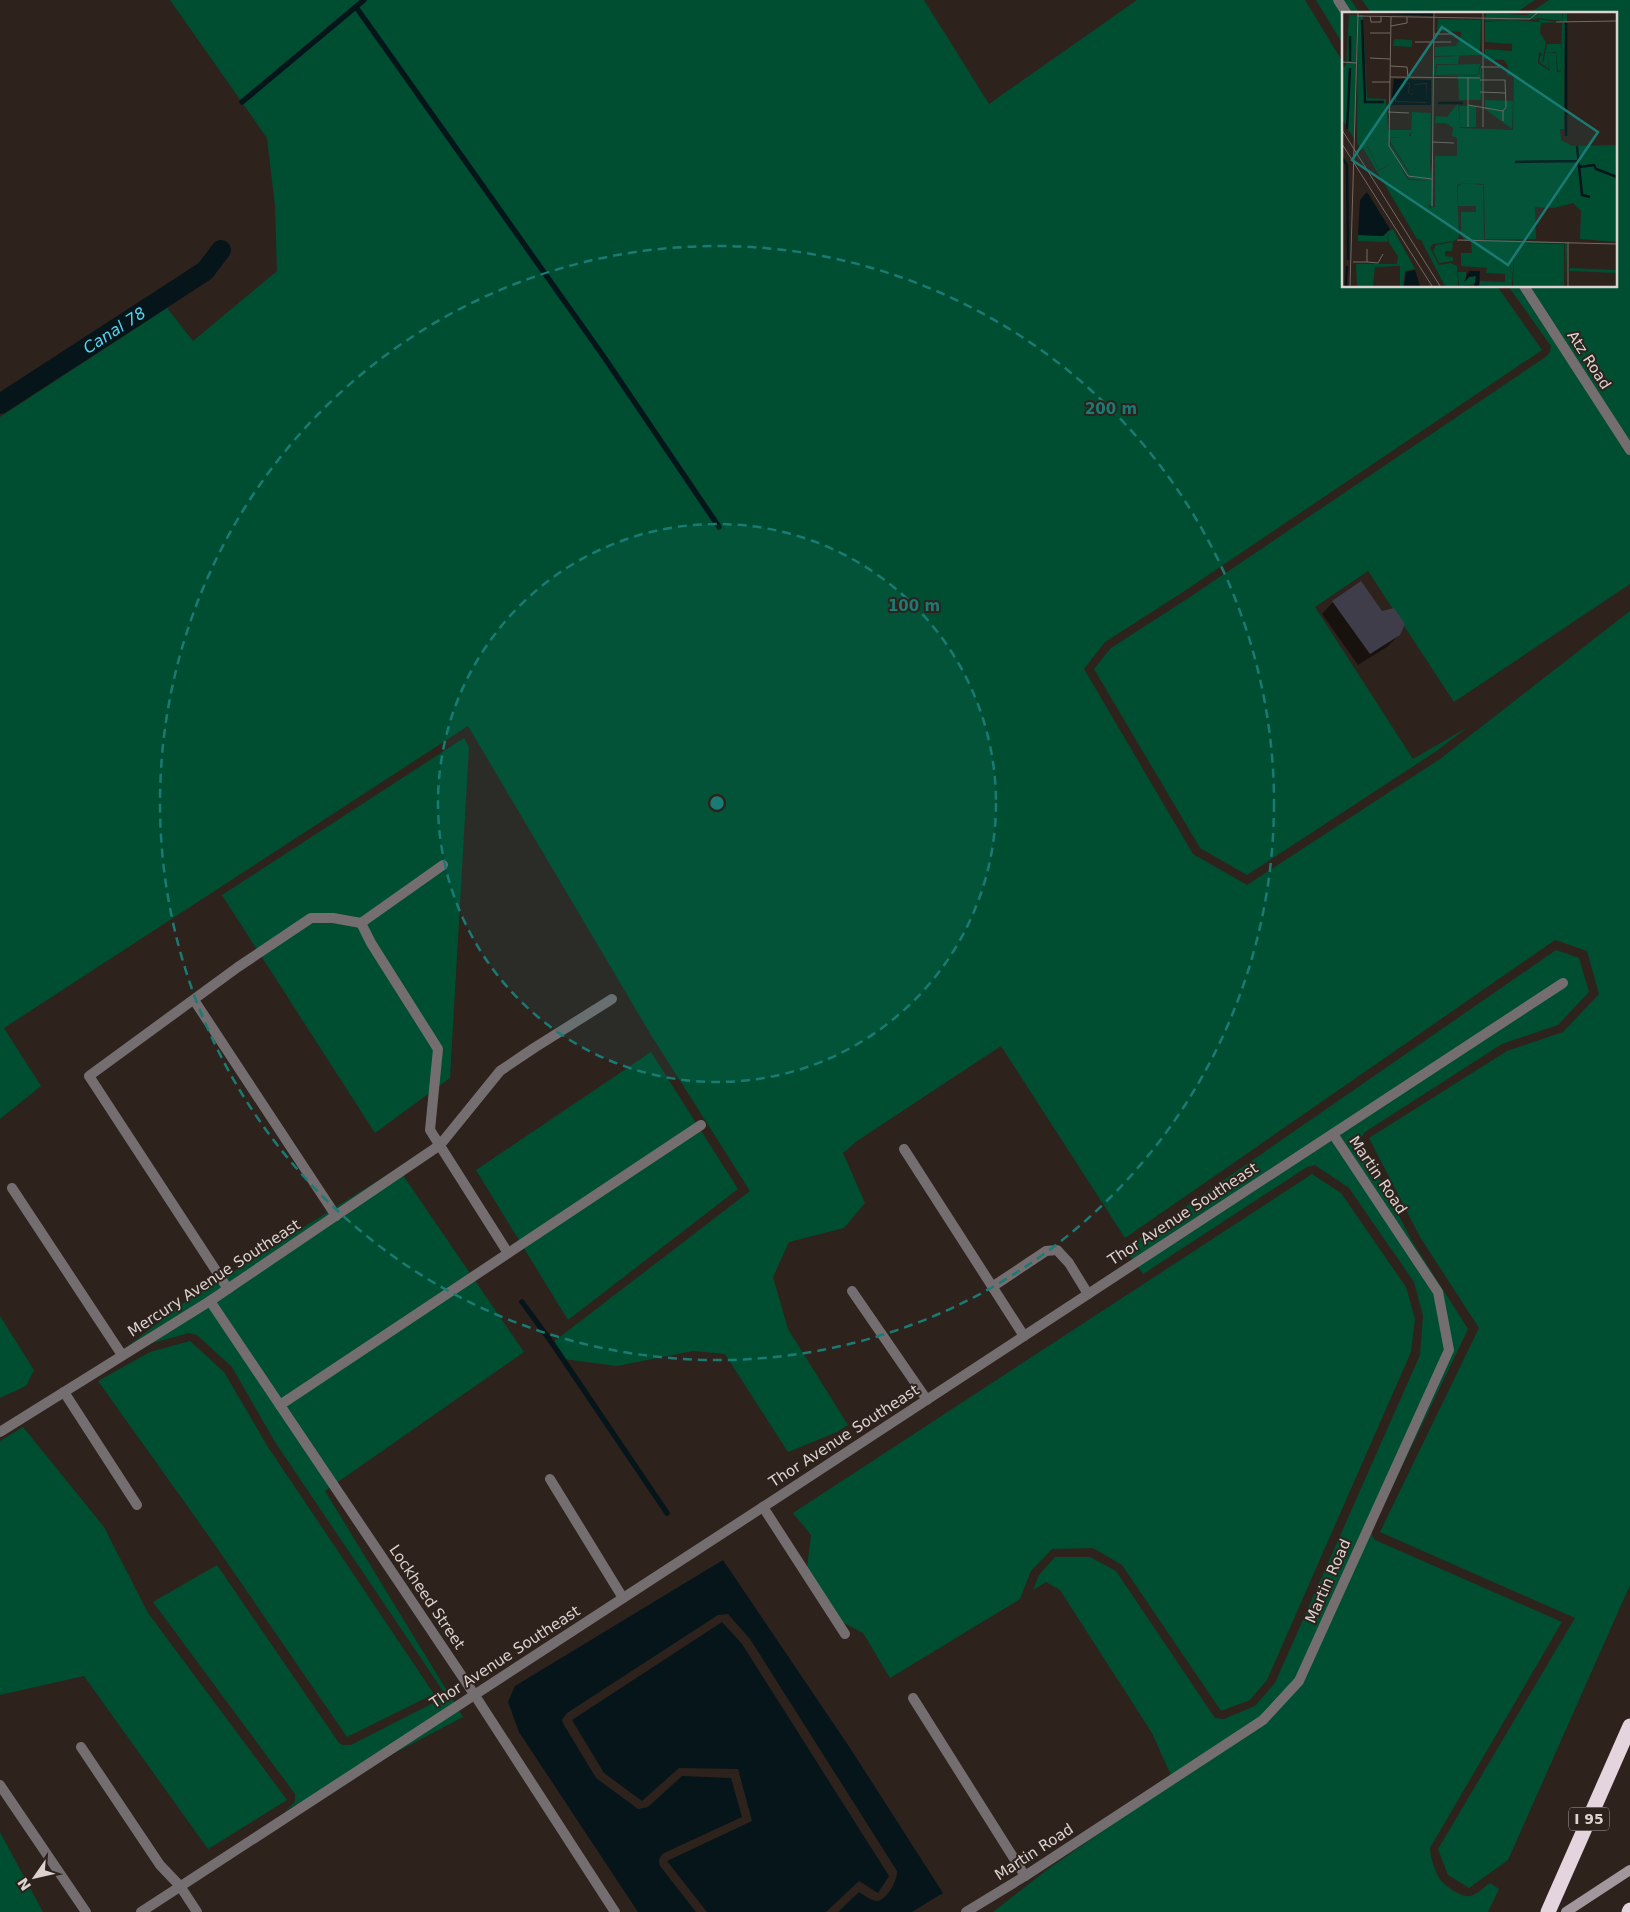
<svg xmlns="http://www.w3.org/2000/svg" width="1630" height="1912" viewBox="0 0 1630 1912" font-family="'DejaVu Sans',sans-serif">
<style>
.green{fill:#004e31}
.water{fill:#061519}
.shadow{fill:#0007}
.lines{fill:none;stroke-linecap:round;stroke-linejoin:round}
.stream{stroke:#061519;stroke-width:5.5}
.canal{stroke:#061519;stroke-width:20}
.building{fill:#3e3d49}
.service{stroke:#746e71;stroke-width:10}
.minor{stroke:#746e71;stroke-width:10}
.secondary{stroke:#a1979d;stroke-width:10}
.motorway{stroke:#e3d4dd;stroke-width:15}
.ring{fill:none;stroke:#197b73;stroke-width:2.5;stroke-dasharray:9 6}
.labels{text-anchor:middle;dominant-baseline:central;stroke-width:4;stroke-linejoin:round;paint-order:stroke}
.shield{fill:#2e221d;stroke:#a89e9a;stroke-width:1}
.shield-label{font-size:14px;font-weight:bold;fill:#dcd3d0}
.street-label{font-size:15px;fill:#dcd3d0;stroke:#2e221d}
.water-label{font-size:16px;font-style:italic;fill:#54d3f1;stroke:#2e221d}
.inset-river{fill:none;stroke:#061519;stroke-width:2.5}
.inset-road{fill:none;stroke:#746965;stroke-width:1}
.view{fill:#197b73;fill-opacity:0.15;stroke:#197b73;stroke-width:2.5}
.inset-edge{fill:none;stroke:#dcd3d0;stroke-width:2.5}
.centre{fill:#197b73;stroke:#2e221d;stroke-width:2.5}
.ring-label{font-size:15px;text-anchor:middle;font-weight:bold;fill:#197b73;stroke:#2e221d;stroke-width:4;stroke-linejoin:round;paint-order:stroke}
</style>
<rect width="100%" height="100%" fill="#2e221d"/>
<!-- green -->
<g class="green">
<path d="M170,0H924L989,104L1137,0H1305L1344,64V286H1497L1542,350L1183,592L1105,642L1084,669L1193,854L1247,885L1440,759L1630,611V1585L1508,1860L1469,1888L1448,1875L1438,1849L1575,1618L1380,1532L1479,1328L1420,1237L1369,1138L1507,1051L1563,1032L1599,994L1587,951L1555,940L1125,1238L1001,1046L857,1141L843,1153L865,1203L844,1228L789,1242L773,1277L788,1329L848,1425L837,1432L788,1452L725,1354L693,1351L617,1366L563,1359L552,1343L750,1191L651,1035L468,726L4,1028L41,1086L0,1119V417L167,308L193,341L277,271L275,206L267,138Z"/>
<path d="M1316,0H1351L1360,14H1344V46Z"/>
<path d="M1362,0H1535L1514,14H1372Z"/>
<path d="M1549,0H1630V584L1454,702L1368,571L1315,607L1413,759L1468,727L1435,752L1247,875L1200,848L1094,669L1111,648L1187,599L1547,356L1550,352L1551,346L1508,286H1616V14H1528Z"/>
<path d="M464,738L469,747L450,1078L375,1133L222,895Z"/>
<path d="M1556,950L1579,958L1589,992L1558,1025L1502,1044L1365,1132L1361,1138V1143L1412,1241L1468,1329L1372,1529V1536L1375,1540L1562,1622L1430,1848C1430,1857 1435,1871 1439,1878C1443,1885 1462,1898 1470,1896C1477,1895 1484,1887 1490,1883L1499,1889L1488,1912H993L1048,1869L1174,1782L1152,1733L1060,1590L1046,1582L1033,1590L1039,1575L1055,1557H1090L1116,1571L1215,1718L1224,1719L1255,1706L1275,1683L1420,1355L1423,1316L1414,1282L1349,1188L1315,1165L1307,1167L1143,1274L1123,1246L1130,1245Z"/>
<path d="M651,1052L738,1189L568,1320L476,1170Z"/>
<path d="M398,1168L524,1352L325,1491L463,1717L286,1810L295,1802V1794L153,1602L217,1565L339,1743L343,1745H351L437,1701L442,1697L443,1691L275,1442L232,1367L197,1335L189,1333L149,1344L97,1370L185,1302Z"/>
<path d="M1312,1174L1341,1193L1406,1287L1415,1319L1411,1352L1267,1680L1250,1700L1221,1711L1122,1565L1093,1548L1052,1549L1031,1571L1020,1599L890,1678L863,1633L828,1615L807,1568L811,1535L793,1513Z"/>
<path d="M0,1316L34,1370L26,1386L0,1398Z"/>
<path d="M190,1341L224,1372L268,1447L434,1694L347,1737L213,1542L98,1381L150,1352Z"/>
<path d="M23,1427L104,1527L148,1613L287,1800L208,1849L84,1676L0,1695V1441Z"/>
<path d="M0,1832L43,1912H0Z"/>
</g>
<!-- water -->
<g class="water">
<path d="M723,1560L850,1748L943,1893L912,1912H838L859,1892C864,1895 871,1901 877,1901C887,1901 898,1879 897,1871L750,1639L728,1614L718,1615L567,1713L562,1720L564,1725L596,1778L638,1809L648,1807L682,1776L731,1778L742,1817L664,1853C659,1857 658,1860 660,1866L696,1912H638L519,1732L508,1702L515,1686Z"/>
<path d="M722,1622L742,1644L889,1876L878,1893L859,1881L826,1912H707L667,1861L752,1821L738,1769L679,1768L642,1801L604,1773L572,1720Z"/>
</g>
<!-- shadow -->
<path class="shadow" d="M1333,602L1399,635L1387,647L1358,665L1322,614Z"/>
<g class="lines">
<!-- stream -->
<g class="stream">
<path d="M356,7L604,357L719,527"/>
<path d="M242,102L364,0"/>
<path d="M522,1302L552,1343L667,1513"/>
</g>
<!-- canal -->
<path class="canal" id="s1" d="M0,404L205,271L221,250"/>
</g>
<!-- building -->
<path class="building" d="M1361,581L1382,611L1394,608L1405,624L1400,635L1370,654L1332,601Z"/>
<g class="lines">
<!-- service -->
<g class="service">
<path d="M443,865L361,923L371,943L438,1049L430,1130L508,1253"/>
<path d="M194,1000L336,1216"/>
<path d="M440,1145L500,1071L534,1048L612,999"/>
<path d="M904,1149L1024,1336"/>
<path d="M12,1188L122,1355"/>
<path d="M992,1287L1046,1251L1057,1250L1069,1263L1088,1294"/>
<path d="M228,1289L89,1076L238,967L311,918H333L361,923"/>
<path d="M852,1291L927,1400"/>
<path d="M64,1392L137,1505"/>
<path d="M280,1405L701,1125"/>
<path d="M550,1479L623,1598"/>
<path d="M763,1507L845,1634"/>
<path d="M913,1698L1025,1876"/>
<path d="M81,1747L160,1865L180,1886L197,1912"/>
<path d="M0,1785L86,1912"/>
</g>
<!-- minor -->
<g class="minor">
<path d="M1338,0L1347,14"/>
<path d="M1524,286L1630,450"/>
<path d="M210,1301L474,1694L615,1912"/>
<path d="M0,1432L210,1301L440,1145"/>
<path d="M141,1912L763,1507L1563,983"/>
<path d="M966,1912L1025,1876L1263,1720L1299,1681L1449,1350L1438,1292L1333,1134"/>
</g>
<!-- secondary -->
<path class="secondary" d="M1566,1912L1630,1870"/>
<!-- motorway -->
<g class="motorway">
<path d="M1548,1912L1630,1726"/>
<path d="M1629,1912L1630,1910"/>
</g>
</g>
<!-- distance rings -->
<circle cx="717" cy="803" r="279" fill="#197b73" fill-opacity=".12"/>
<g class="ring">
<circle cx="717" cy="803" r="279"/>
<circle cx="717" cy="803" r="557"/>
</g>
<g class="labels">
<!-- shield labels -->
<rect class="shield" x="1569" y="1807.5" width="40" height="23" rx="4"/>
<g class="shield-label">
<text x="1589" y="1819">I 95</text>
</g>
<!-- street labels -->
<g class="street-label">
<text transform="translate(1589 360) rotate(57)">Atz Road</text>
<text transform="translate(1378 1175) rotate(56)">Martin Road</text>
<text transform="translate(1183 1214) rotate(-33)">Thor Avenue Southeast</text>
<text transform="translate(214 1278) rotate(-33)">Mercury Avenue Southeast</text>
<text transform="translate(844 1436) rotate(-33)">Thor Avenue Southeast</text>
<text transform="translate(1328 1581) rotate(-66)">Martin Road</text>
<text transform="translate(427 1597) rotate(56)">Lockheed Street</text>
<text transform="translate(505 1657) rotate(-33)">Thor Avenue Southeast</text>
<text transform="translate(1034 1852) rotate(-33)">Martin Road</text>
</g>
<!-- water labels -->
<g class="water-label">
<text stroke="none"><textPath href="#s1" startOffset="136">Canal 78</textPath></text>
</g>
</g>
<!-- overview -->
<g transform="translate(1342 12)">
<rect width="275" height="275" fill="#2e221d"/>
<path d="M144,1L181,3L197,1L194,7L215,10L221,9V1H225V10L200,11L195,7L143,9ZM198,1H220L221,9L194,6ZM7,3H15L13,128L0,107V55L4,54ZM16,3H21L25,86L44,87L46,118H70L66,125H49L48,132L67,161L88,163L92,144L91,196L86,191L88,169L67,167L55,148L37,158L26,135L19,138L15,131ZM96,7L139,8L138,43L93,44V35L114,34L119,24V20L95,18ZM170,8L199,10L198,21L204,30L200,51V41L197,40L196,51L208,59L205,41H214L215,60L219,59L220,11H223L222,117H218L219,128L230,134L275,133V230L238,227L239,199L231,191L212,196L193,195L194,227H143L142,172L121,171L115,173L117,225L112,229L91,232L88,236L97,253L109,251L115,254L116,274H103L79,228L75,227L21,136H26L37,159L55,148L66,168L88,169L86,191L87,196L93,195V144H115V126L110,124L111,116L104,111H93L94,104L105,105L116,91L118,116L171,118L172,64L165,63L166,54L162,48L142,47L143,37L170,39V32L143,30V10ZM52,27L70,28V35L51,34ZM205,32H219V58L216,59L214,40L205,41L207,57L197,50L199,41L201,51ZM117,44L116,52H94L93,62L132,64L137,62L139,52V88H117L116,64L90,63L93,45ZM138,52L136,62L132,63L94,62L95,53ZM143,88L171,89L170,117L143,97ZM117,94H134V115H118ZM70,100L89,101L88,163L85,164L68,161L49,131V126L69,124ZM121,171L141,173L142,228L225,230L224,274L223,231H172L170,274H137L138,269L163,270V262L144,261L145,256L119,254V241H130L129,229L122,228L119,222V200H134V194H116V200V174ZM51,217L73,257L63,259L61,274H58V254L33,255L31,274H15L14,252H55L56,244L47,231L45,220ZM45,221L46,230L16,229V223L41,224ZM111,230L110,239H103V244L111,245V249L97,251L91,239L94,233ZM172,231L222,232V274H171ZM228,256L275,258V261L227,259ZM116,260H124V269L127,265L134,264V272L117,274Z" fill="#004e31"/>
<path d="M16,1H93L92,4ZM52,67L89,68V93H49ZM68,71L67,81L71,82L73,72L85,71L84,91L53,90L54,73ZM67,72L66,81L71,83L73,73L84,72V90L54,89V73ZM25,180L48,217L41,224L16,223L18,188ZM73,258L78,274H62L64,260ZM127,259H138L137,274H132L134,264L127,265L122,270Z" fill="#061519" fill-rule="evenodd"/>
<path class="inset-river" d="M20,8L23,90H42M8,49V24M96,91H121M5,117L8,56M224,124V11M235,134L240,183L248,185M0,146L5,153L6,248M173,150L236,149M237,155L252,153L254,157L275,165M4,274L5,254"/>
<path class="inset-road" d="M141,1V115M15,4L188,7L195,1M28,4L29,10H39V4M49,5L47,134L66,164L90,167M214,10L275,9M49,14L65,11V5M28,21H48M92,22H110M73,30H109M28,46L48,47M0,50L15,51M48,54L65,55L66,65M139,55H158M48,65L138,66M138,68H163L164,95L161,99M30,70H48M138,80L164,81M126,93L161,99V109M46,100L67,101M126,115V65M0,118L98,274M90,130L112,131M0,132L90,274M90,194L92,1M115,228L275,232M11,250H25V237M25,250L36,251L41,242M8,274L16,1M226,274V230"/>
<path class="view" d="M100,15L256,120L166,253L10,148Z"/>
<rect width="275" height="275" class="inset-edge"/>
</g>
<circle cx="717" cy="803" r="8" class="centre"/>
<g class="ring-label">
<text x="1111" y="414">200 m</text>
<text x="914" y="611">100 m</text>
</g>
<!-- north arrow -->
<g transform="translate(35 1877) rotate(236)" stroke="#2e221d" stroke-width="4" paint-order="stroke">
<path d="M0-4L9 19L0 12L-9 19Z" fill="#dcd3d0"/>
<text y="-8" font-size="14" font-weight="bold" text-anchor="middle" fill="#dcd3d0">N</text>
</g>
</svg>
